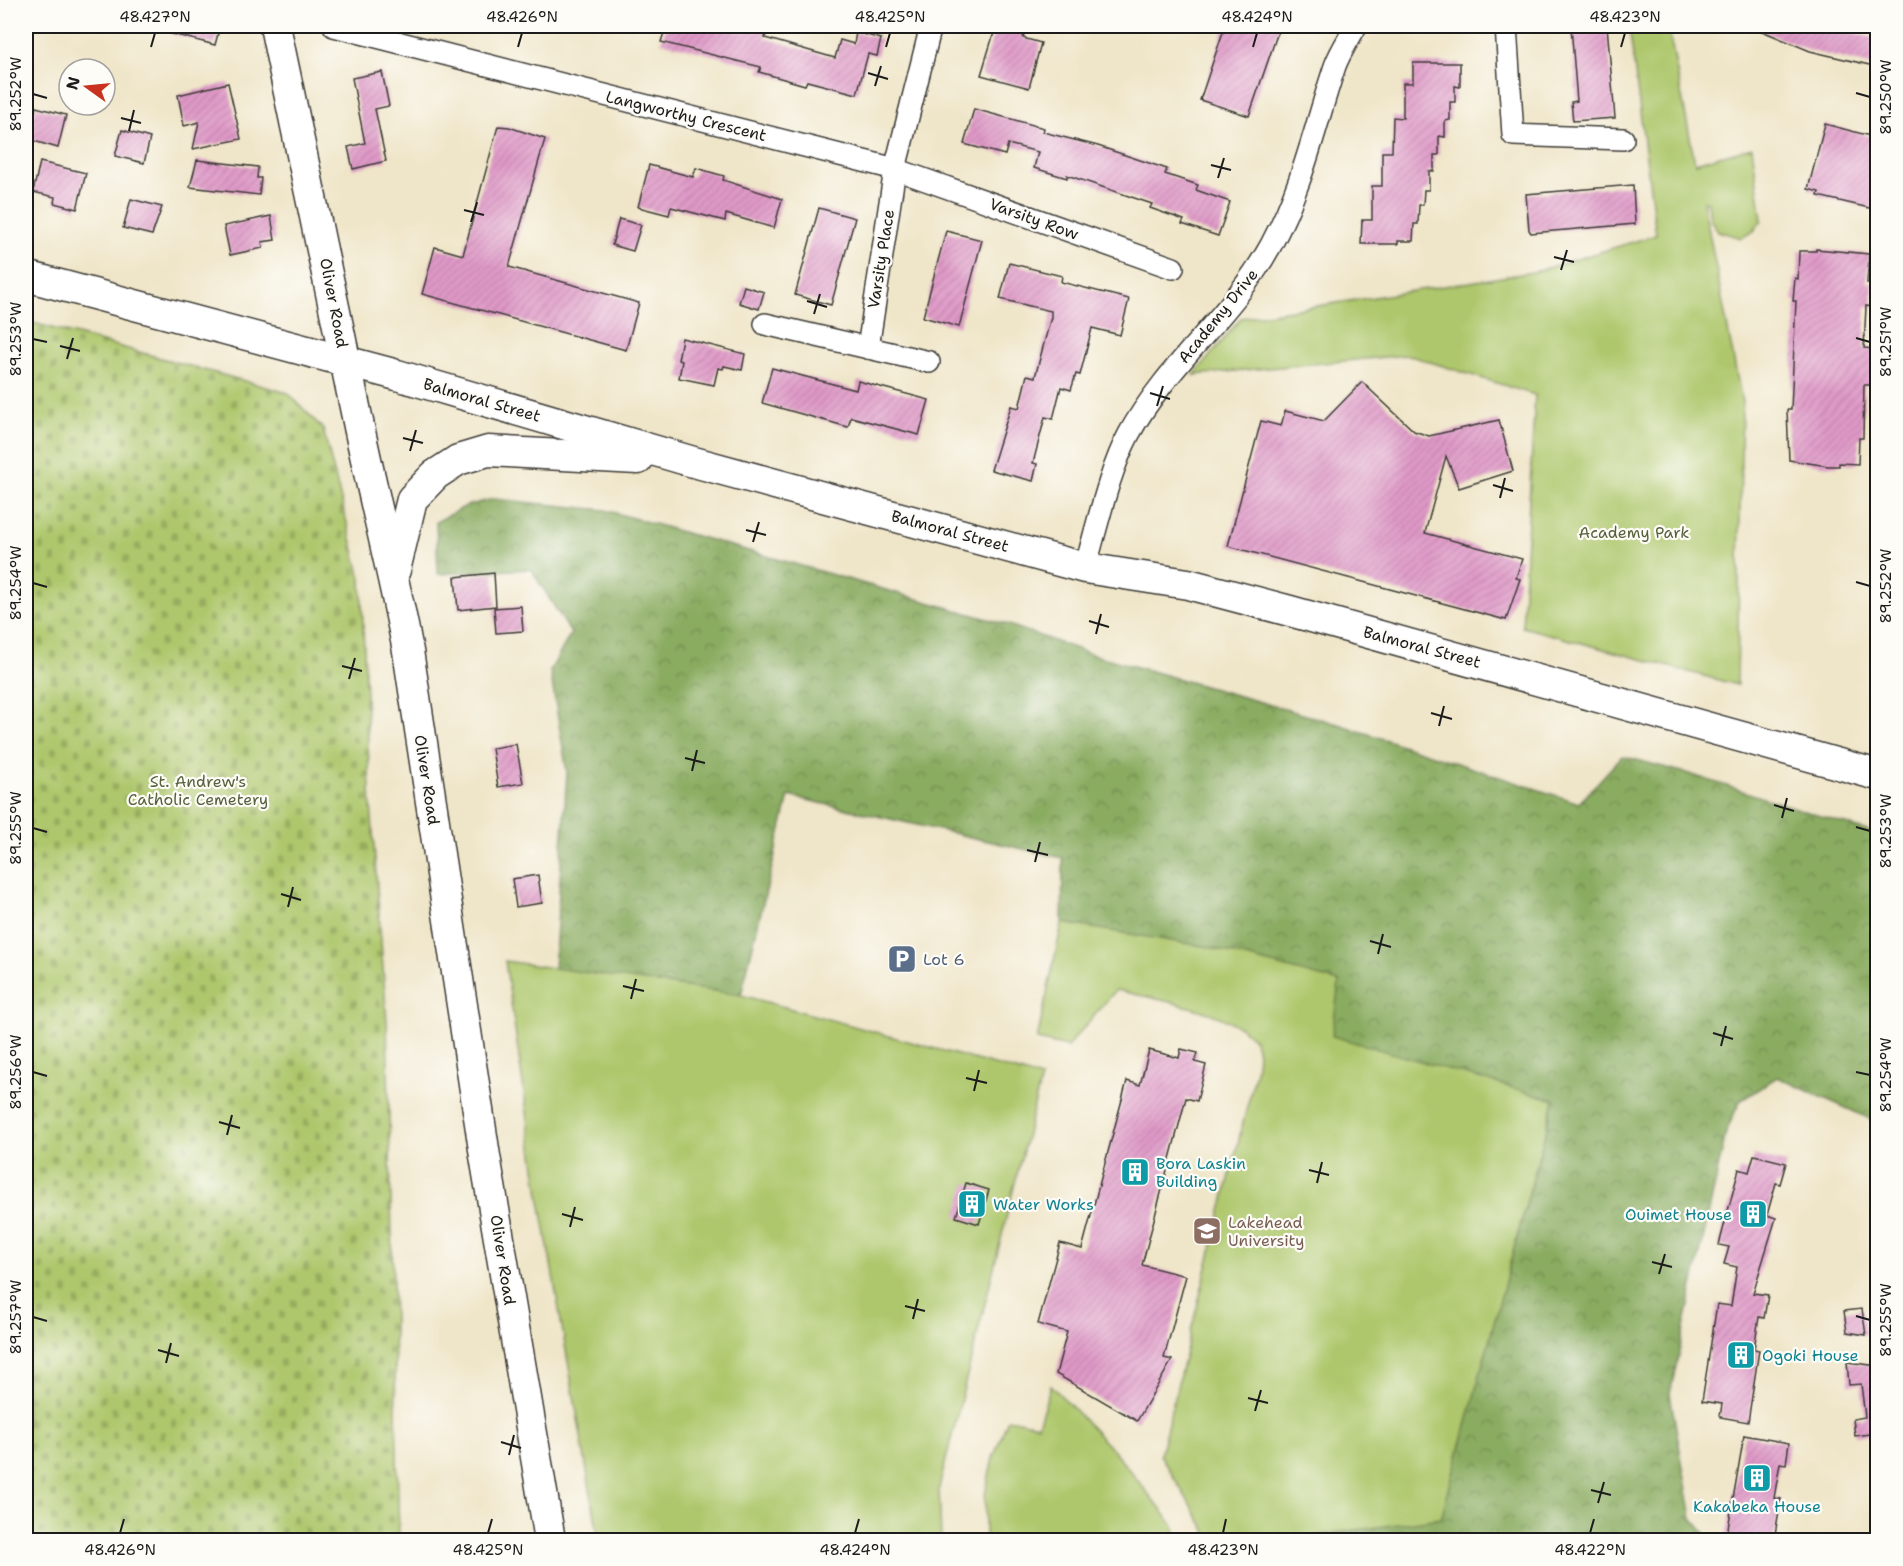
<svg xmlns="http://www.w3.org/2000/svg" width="1903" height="1566" viewBox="0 0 1903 1566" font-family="'Shantell Sans',sans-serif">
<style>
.forest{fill:url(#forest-crowns);stroke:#53643e;stroke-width:1.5}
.cemetery{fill:url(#cemetery-stones);stroke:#657244;stroke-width:1.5}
.park{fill:#aec76c;stroke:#657244;stroke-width:1.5}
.building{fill:url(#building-hatch)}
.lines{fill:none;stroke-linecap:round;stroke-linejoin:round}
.minor-casing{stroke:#3c3a36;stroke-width:24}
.secondary-casing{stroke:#3c3a36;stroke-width:33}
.minor{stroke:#fff;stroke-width:21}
.secondary{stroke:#fff;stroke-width:30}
.ticks{fill:none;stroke:#1c1c1c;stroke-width:2}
.labels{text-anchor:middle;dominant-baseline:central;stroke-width:4.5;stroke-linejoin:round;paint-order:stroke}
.street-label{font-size:16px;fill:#1c1c1c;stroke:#fdfcf7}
.park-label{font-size:16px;fill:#56603c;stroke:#fdfcf7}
.service-label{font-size:16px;fill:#4e5e75;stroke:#fdfcf7;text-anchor:start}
.culture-label{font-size:16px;fill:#0d838f;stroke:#fdfcf7;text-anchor:start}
.education-label{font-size:16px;fill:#785e54;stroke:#fdfcf7;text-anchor:start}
.neatline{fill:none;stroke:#1c1c1c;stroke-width:2}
.ticks-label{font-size:15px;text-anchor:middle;fill:#1c1c1c}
</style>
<defs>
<pattern id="forest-crowns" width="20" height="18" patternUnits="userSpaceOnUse" patternTransform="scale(1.5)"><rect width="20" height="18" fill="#8aac60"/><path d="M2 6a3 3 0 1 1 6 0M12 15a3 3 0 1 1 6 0" fill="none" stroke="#708b4e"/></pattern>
<pattern id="cemetery-stones" width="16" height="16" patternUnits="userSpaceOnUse" patternTransform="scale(1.5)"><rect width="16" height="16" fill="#aec76c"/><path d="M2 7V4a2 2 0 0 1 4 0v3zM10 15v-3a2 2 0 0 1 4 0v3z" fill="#95aa5d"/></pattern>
<pattern id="building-hatch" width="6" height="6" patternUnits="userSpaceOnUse" patternTransform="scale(1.5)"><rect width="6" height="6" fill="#df99c7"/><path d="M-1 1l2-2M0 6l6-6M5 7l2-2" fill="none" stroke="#bf83aa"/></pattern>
</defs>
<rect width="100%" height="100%" fill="#fdfcf7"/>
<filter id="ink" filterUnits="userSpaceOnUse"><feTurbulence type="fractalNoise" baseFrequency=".0167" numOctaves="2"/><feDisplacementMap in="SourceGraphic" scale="12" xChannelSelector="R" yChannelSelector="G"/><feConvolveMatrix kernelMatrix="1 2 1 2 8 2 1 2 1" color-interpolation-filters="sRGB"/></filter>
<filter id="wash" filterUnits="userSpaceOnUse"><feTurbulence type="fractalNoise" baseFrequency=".008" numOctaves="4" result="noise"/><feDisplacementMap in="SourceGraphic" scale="24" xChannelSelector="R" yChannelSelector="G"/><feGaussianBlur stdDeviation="1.35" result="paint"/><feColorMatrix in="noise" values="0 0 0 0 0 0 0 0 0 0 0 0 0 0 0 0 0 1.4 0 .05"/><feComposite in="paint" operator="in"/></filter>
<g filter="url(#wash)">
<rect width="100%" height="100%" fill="#efe5c8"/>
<!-- forest -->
<path class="forest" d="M493,499L605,510L1009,625L1091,654L1338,724L1579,803L1622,756L1686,773L1877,834V1122L1777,1077L1740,1101L1726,1132L1670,1394L1692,1518L1711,1540H1580L1566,1538L1560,1540H1285L1441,1518L1554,1101L1332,1036L1339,982L1208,947L1062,923L1063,858L789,796L741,995L554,969L567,772L550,671L571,633L531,569L438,574L436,522L466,506Z"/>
<!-- cemetery -->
<path class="cemetery" d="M26,321L288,393L323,429L361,578L370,791L387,1023L399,1540H26Z"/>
<!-- park -->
<g class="park">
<path d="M1629,26H1668L1695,163L1752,147L1762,220L1754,231L1741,238L1718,231L1710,219L1708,202L1703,201L1742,402L1737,685L1522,627L1535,395L1408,355L1194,375L1241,318L1534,272L1656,235Z"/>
<path d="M1062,923L1208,947L1339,982L1332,1036L1554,1100L1441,1518L1285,1540H1207L1206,1530L1160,1455L1256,1071C1257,1065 1259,1055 1257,1048C1250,1013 1148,998 1116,990L1067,1047L1037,1040Z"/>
<path d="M505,961L741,995L1041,1078L939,1488L941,1540H599L539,1195Z"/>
<path d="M1051,1385L1119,1457L1174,1526L1176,1540H985V1495L993,1458L1008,1419L1038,1425Z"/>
</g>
<g id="blocks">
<!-- building -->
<g class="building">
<path d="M162,26H220L215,45L161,31Z"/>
<path d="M666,26H720L743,32L745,26H768L765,38L835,58L840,40L854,44L856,32L881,39L877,56L868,54L857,94L807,81L805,85L759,72L761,67L661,42Z"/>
<path d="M996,26H1027L1023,38L1041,43L1029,88L981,75Z"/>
<path d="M1225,26H1280L1249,116L1200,100Z"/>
<path d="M1571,26H1607L1615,118L1573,121L1571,102L1577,101Z"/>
<path d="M1750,26H1827L1878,39V67L1810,51Z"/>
<path d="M1413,63H1460V87L1455,86V102H1450V120L1445,121V137L1439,136V155H1434V171H1429V190H1424L1423,205H1419L1418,224H1414L1413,241H1398V244H1361L1362,220H1372V186H1382V152H1392L1393,117L1403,118V83H1413Z"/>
<path d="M382,72L389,106L375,109L386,161L353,169L348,147L365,143L352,78Z"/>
<path d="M228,83L241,139L193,149L199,122L184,126L178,95Z"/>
<path d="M36,107L66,115L58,148L27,139Z"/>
<path d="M974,109L1044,128L1043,132L1098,146L1167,169L1165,174L1198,185L1196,190L1230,202L1218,236L1182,224L1184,220L1150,208L1152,204L1067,175V178L1034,168L1038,152L1008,144L1005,155L964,144Z"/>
<path d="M1825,124L1878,138V210L1818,196L1819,192L1808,189Z"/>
<path d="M498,126L509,127L545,139L509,267L639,303L626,350L422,294L435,247L463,255Z"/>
<path d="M122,130L150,138L144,163L115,156Z"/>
<path d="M197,160L258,167L257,178H261L259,195L190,187Z"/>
<path d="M40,162L86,173L77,209L54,203L55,197L33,192Z"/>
<path d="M649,165L693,177L696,168L724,176L723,180L782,199L774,228L726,214L725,221L671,207L669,215L638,207Z"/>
<path d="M1633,185L1635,224L1531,233L1529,230L1526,194Z"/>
<path d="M131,199L162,207L152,235L123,228Z"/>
<path d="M819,208L855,218L831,305L795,295Z"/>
<path d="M271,216L275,240L262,242L263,248L230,255L224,226Z"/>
<path d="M619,219L641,225L633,251L612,245Z"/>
<path d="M946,231L982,240L959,327L923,317Z"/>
<path d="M1816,249L1869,254L1867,283H1873L1872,307L1866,306L1864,348L1875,349L1878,377H1873V385H1864L1863,438H1859L1858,464L1839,463V466H1828L1789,460L1787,410H1791L1796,301H1793L1795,278L1798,279L1799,251H1816Z"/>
<path d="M1009,263L1062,276L1061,282L1129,299L1120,335L1092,328L1080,375L1076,374L1071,390L1061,387L1053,419L1045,417L1033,463L1037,464L1033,481L991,470L1011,406L1019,408L1027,375L1035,377L1051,317V311L1000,299Z"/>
<path d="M744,286L764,292L759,309L739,303Z"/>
<path d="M682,338L745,354L742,370L724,366L723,369L718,368L714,385L679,378L682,361L678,360Z"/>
<path d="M772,368L856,390L858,381L929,400L919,435L851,417L848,427L762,403Z"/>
<path d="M1362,382L1414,431L1429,436L1499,420L1513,471L1459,488L1446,456L1425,533L1522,559L1516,578L1520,579L1506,620L1228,546L1261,421L1281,426L1285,411L1324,421Z"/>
<path d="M494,573L496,606L458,610L455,577Z"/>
<path d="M521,606L523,631L496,633L494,608Z"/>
<path d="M516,744L523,783L498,787L492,748Z"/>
<path d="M538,875L542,903L516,907L512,879Z"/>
<path d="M1181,1049L1198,1053L1195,1062L1206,1065L1197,1101L1186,1098L1142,1265L1186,1276L1164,1358L1172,1360L1137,1421L1056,1374L1067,1332L1038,1324L1060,1243L1082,1249L1127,1081L1140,1085L1149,1050L1179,1058Z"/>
<path d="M1754,1155L1786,1163L1780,1184L1776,1183L1767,1215L1776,1218L1753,1293L1768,1295L1764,1318L1759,1317L1754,1349L1759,1350L1748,1422L1720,1417L1722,1404L1702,1401L1717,1304L1731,1306L1737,1267L1724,1264L1729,1247L1719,1245L1739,1169L1749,1172Z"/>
<path d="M966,1183L989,1190L979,1224L956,1217Z"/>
<path d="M1862,1309L1866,1335L1847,1332L1844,1311Z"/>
<path d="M1847,1362L1878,1366V1433L1855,1436L1853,1419L1865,1417L1861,1384L1849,1385Z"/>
<path d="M1744,1435L1789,1443L1786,1464L1780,1463L1774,1498L1781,1499L1774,1540H1726Z"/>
</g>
</g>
</g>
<g filter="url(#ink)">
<use href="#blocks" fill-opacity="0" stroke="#3c3a36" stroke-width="1.5"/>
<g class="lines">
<!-- minor casing -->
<g class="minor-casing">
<g id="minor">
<path d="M334,26L895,169L1173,268"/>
<path d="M1506,26L1513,135L1623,139"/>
<path d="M765,324L929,362"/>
<path d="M868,348L895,169L931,26"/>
<path d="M1085,568C1097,527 1109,471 1129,434C1167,364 1233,315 1271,245C1303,186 1314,129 1335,66C1340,52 1349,39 1356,26"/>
</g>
</g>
<!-- secondary casing -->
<g class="secondary-casing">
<g id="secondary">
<path d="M275,26C303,154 329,283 356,412C372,492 393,571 408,651L485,1156L550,1540"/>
<path d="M26,276L397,375L690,461L1085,568L1188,584L1290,611L1878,775"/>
<path d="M395,570L412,499L435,475L458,460L488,451L638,459"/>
</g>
</g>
<!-- minor -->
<use href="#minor" class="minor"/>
<!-- secondary -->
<use href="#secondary" class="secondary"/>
</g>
</g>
<!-- ticks -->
<path class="ticks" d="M151,47L155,33M518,47L522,33M886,47L890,33M1253,47L1257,33M1621,47L1625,33M868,73L888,79M875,86L881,66M1856,93L1870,97M33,94L47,98M121,118L141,123M129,131L134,110M1211,165L1231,170M1218,178L1224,158M464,210L484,215M471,222L477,202M1554,257L1574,262M1561,270L1567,250M807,301L827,307M814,314L820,294M1856,338L1870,342M33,339L47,342M60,346L80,351M67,359L73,338M1150,393L1170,399M1157,406L1163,386M403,438L423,443M410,451L416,430M1493,485L1513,491M1500,498L1505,478M746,530L766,535M753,542L759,522M1856,582L1870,586M33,583L47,587M1089,621L1109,627M1096,634L1101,614M342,666L362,671M349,679L355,658M1431,713L1452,719M1439,726L1444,706M685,758L705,763M692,771L697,750M1774,805L1794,811M1782,818L1787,798M1856,827L1870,831M33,828L47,832M1027,850L1048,855M1035,862L1040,842M281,894L301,900M288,907L293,887M1370,941L1391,947M1378,954L1383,934M623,986L644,991M631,999L636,979M1713,1033L1733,1039M1721,1046L1726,1026M33,1072L47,1076M1856,1072L1870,1075M966,1078L987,1083M974,1091L979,1070M219,1122L240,1128M227,1135L232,1115M1309,1170L1329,1175M1317,1183L1322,1162M562,1214L583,1220M570,1227L575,1207M1652,1262L1672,1267M1659,1274L1665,1254M905,1306L925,1311M1856,1316L1870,1320M33,1317L47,1321M913,1319L918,1299M158,1350L179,1356M166,1363L171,1343M1248,1398L1268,1403M1255,1411L1261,1390M501,1442L521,1448M509,1455L514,1435M1591,1490L1611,1495M1598,1503L1604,1482M120,1533L124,1519M488,1533L492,1519M855,1533L859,1519M1223,1533L1226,1519M1590,1533L1594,1519"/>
<!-- icons -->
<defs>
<g id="parking-square" transform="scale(1.5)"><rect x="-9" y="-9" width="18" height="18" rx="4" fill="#5c6f8a" stroke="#fdfcf7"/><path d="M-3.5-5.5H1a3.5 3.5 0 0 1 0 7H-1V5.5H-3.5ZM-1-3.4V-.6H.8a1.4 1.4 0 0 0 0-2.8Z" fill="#fff"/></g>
<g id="building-square" transform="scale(1.5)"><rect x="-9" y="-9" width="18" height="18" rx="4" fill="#0f9aa8" stroke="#fdfcf7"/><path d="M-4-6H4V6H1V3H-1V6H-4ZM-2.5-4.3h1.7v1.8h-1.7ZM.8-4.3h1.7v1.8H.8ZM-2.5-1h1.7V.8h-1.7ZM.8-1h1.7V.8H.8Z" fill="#fff"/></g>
<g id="university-square" transform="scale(1.5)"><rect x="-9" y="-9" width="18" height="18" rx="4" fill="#8d6e63" stroke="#fdfcf7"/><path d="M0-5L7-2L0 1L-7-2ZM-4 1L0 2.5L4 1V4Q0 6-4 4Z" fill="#fff"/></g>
</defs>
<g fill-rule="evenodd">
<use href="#parking-square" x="902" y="959"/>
<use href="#building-square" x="1135" y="1172"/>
<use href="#building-square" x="972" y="1204"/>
<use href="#building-square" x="1753" y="1214"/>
<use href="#university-square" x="1207" y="1231"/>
<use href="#building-square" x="1741" y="1355"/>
<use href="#building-square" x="1757" y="1478"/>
</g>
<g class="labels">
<!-- street labels -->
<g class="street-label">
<text transform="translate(686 116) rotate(14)">Langworthy Crescent</text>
<text transform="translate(1034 219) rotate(20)">Varsity Row</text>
<text transform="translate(881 259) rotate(-81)">Varsity Place</text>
<text transform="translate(334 303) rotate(79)">Oliver Road</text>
<text transform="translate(1218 316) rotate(-51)">Academy Drive</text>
<text transform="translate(482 400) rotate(16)">Balmoral Street</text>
<text transform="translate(950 531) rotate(15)">Balmoral Street</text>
<text transform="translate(1422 647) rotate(15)">Balmoral Street</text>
<text transform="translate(427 780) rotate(81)">Oliver Road</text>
<text transform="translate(503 1260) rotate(81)">Oliver Road</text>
</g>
<!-- park labels -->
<g class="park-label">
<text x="1634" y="532">Academy Park</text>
<text x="198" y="781">St. Andrew's<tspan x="198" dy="18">Catholic Cemetery</tspan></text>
</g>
<!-- service labels -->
<g class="service-label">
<text x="923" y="959">Lot 6</text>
</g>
<!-- culture labels -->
<g class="culture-label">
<text x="1156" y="1163">Bora Laskin<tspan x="1156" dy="18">Building</tspan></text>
<text x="993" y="1204">Water Works</text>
<text x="1732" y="1214" text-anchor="end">Ouimet House</text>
<text x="1762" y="1355">Ogoki House</text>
<text x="1757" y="1506" text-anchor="middle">Kakabeka House</text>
</g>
<!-- education labels -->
<g class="education-label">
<text x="1228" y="1222">Lakehead<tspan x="1228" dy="18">University</tspan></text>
</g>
</g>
<!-- margin -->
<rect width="1903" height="1566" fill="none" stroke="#fdfcf7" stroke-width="66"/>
<!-- north arrow -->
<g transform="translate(87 87) rotate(285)"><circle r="28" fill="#fdfcf7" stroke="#a3a29f" stroke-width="1.5"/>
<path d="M0-4.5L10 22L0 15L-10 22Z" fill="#c8321e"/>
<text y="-9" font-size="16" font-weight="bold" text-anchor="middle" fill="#1c1c1c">N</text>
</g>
<rect x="33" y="33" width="1837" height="1500" class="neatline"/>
<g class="ticks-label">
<text x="155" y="22">48.427°N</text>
<text x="522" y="22">48.426°N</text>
<text x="890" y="22">48.425°N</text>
<text x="1257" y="22">48.424°N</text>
<text x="1625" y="22">48.423°N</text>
<text transform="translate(16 94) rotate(-90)" y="5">89.252°W</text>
<text transform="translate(1886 97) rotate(-90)" y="5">89.250°W</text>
<text transform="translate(16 339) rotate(-90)" y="5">89.253°W</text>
<text transform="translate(1886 342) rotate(-90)" y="5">89.251°W</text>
<text transform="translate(16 583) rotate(-90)" y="5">89.254°W</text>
<text transform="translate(1886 586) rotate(-90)" y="5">89.252°W</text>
<text transform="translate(16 828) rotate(-90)" y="5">89.255°W</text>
<text transform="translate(1886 831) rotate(-90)" y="5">89.253°W</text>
<text transform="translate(16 1072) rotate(-90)" y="5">89.256°W</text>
<text transform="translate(1886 1075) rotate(-90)" y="5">89.254°W</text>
<text transform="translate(16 1317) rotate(-90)" y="5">89.257°W</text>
<text transform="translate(1886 1320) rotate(-90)" y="5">89.255°W</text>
<text x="120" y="1555">48.426°N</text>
<text x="488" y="1555">48.425°N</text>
<text x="855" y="1555">48.424°N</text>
<text x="1223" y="1555">48.423°N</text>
<text x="1590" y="1555">48.422°N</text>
</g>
</svg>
